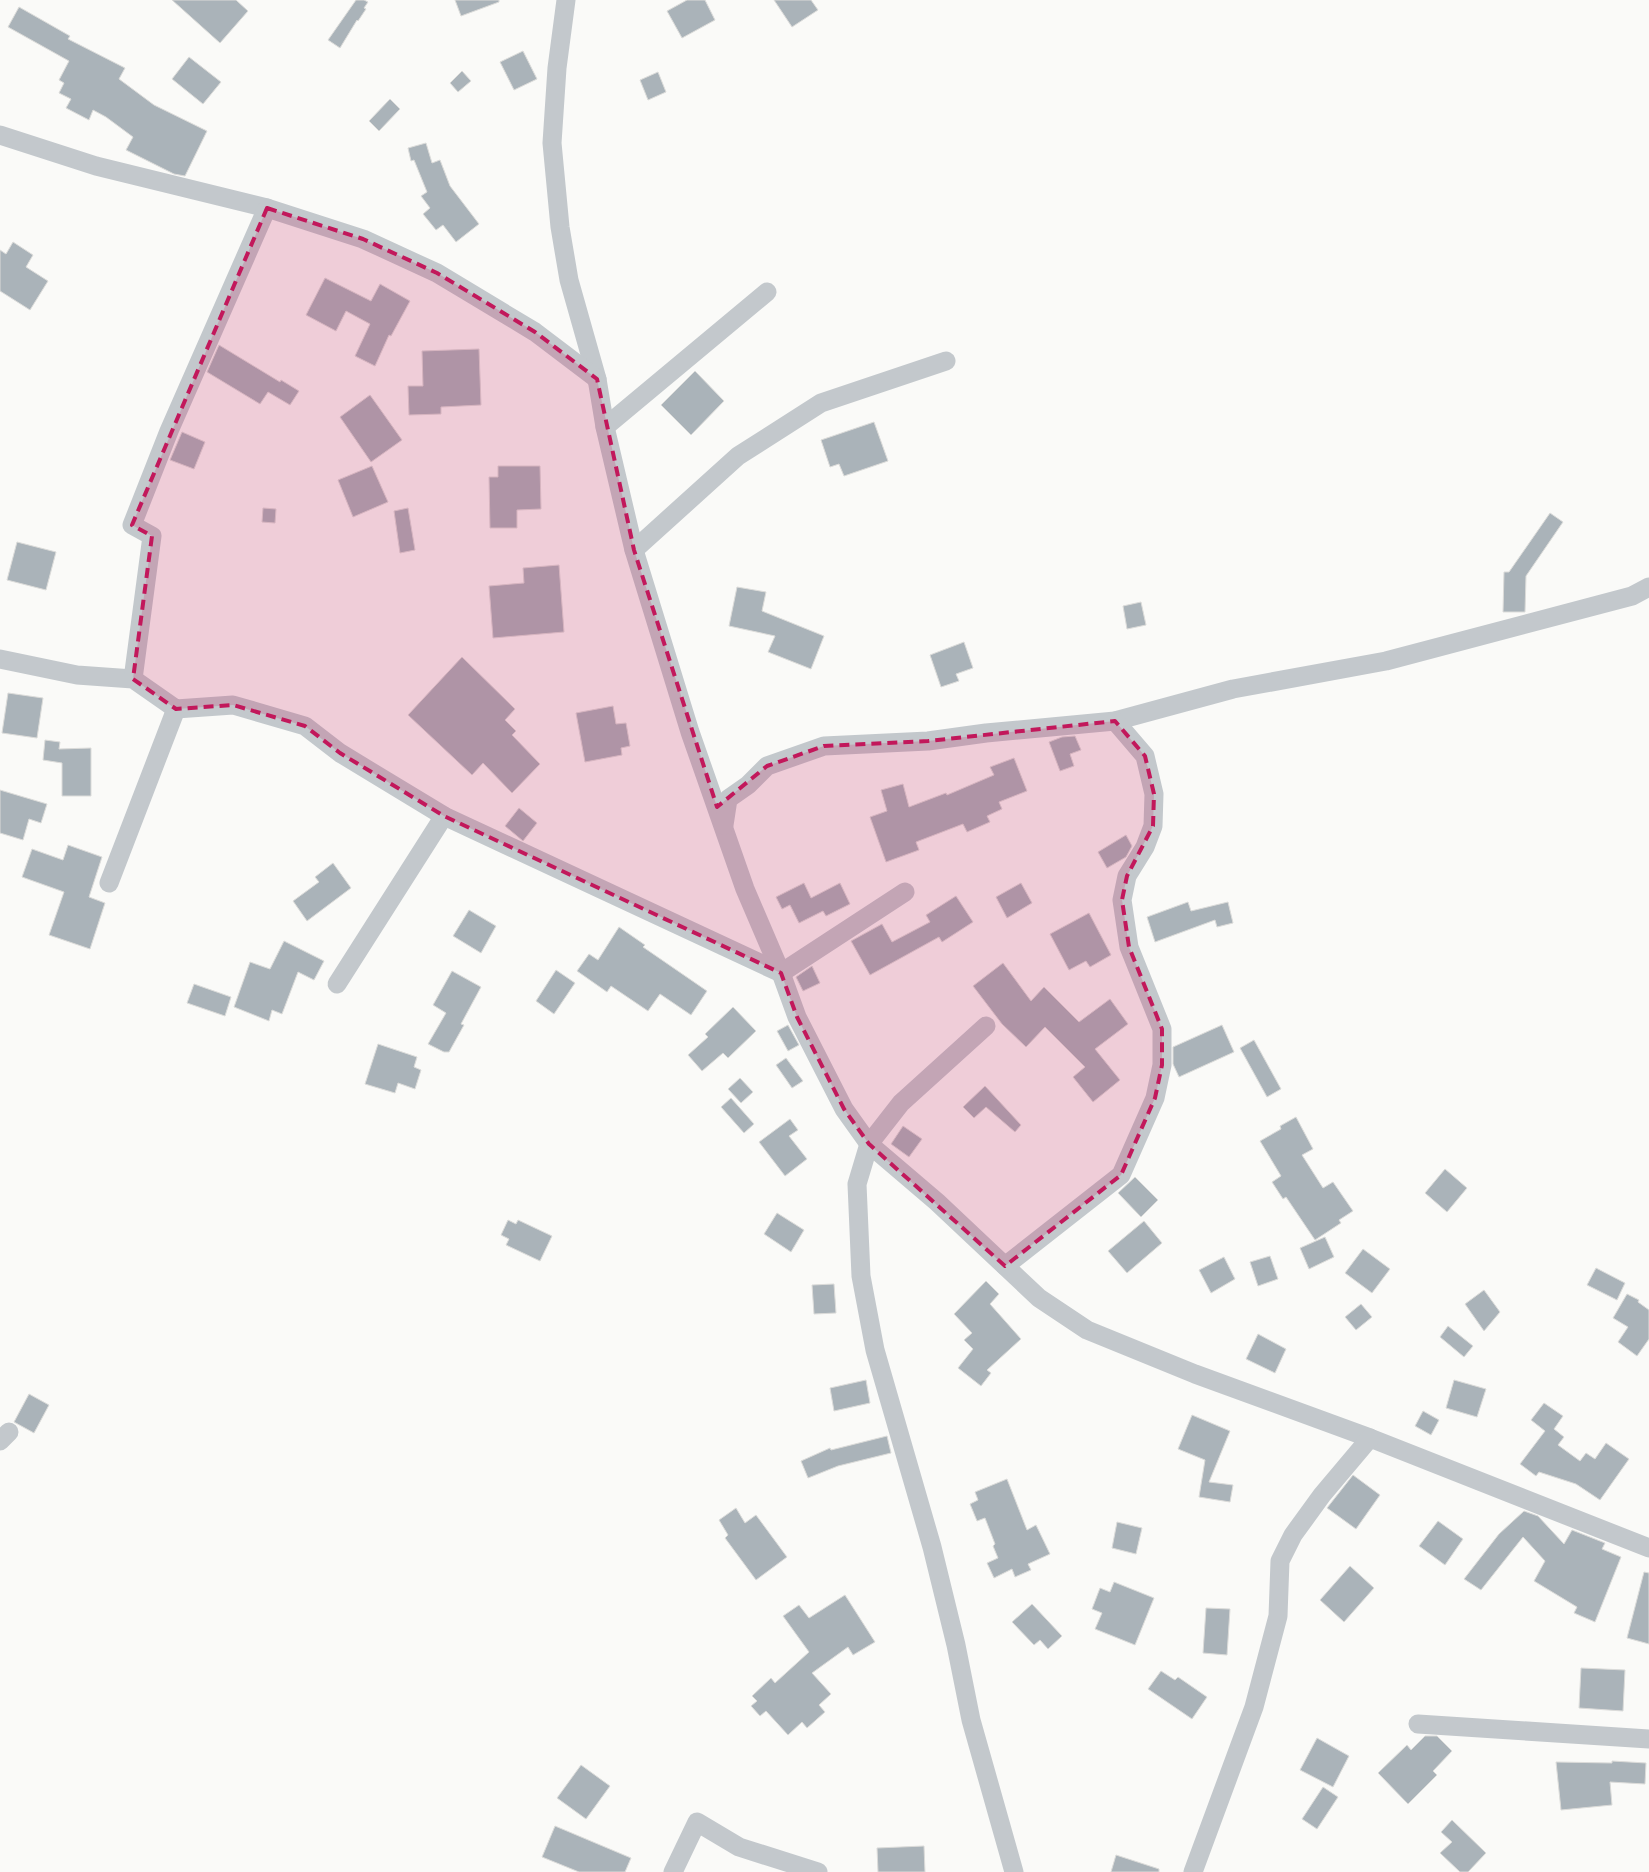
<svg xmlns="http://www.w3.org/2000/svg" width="1649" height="1872" viewBox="0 0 1649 1872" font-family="'Exo 2',sans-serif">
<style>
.building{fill:#aab3b9;stroke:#dcdcda}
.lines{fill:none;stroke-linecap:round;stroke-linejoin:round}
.minor{stroke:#c3c8cc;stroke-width:19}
.marked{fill:#c2185b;fill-opacity:0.2;stroke:#c2185b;stroke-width:4;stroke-dasharray:10 6;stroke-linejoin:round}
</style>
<rect width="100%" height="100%" fill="#fafaf8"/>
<!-- building -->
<g class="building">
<path d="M172,0H236L248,11L220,43Z"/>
<path d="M356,0H364L368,2L364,8L366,9L358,21L357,20L340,48L328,40Z"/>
<path d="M455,0H499V2L461,16Z"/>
<path d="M687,0H705L715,20L682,38L667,11Z"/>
<path d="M774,0H811L818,10L792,27Z"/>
<path d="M19,7L70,36L68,39L125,68L119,79L154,105L207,131L185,176L174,174L126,150L133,137L106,117L93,110L89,120L66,108L71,99L59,93L64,83L59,80L69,61L8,27Z"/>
<path d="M523,51L537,79L514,90L500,62Z"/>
<path d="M189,57L221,82L203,104L172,79Z"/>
<path d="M462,71L471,81L458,92L450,83Z"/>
<path d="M658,72L666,92L648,100L640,80Z"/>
<path d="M390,99L400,109L379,131L369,121Z"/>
<path d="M426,143L432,163L440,160L450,186L479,224L456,242L443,225L436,230L423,214L430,208L421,196L427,192L414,160L411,161L408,148Z"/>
<path d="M13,242L33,255L26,267L48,281L30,310L0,291V250L6,254Z"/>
<path d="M325,278L371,301L380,284L410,301L391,336L389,335L375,366L355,356L370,324L346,311L336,331L306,315Z"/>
<path d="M219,345L280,382L281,380L299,391L290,405L268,392L260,404L207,372Z"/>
<path d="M479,349L481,405L441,407V414L409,415L408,386H423L422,351Z"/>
<path d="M695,371L724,401L691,435L661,405Z"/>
<path d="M370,395L402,440L371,462L340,417Z"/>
<path d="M874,422L888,461L844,476L839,464L830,467L821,440Z"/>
<path d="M182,432L205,442L194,469L170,460Z"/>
<path d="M372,466L388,502L353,517L338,480Z"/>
<path d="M498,466H540L541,509L517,510V528H490L489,477H498Z"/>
<path d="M263,508L276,509L275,523L262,522Z"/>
<path d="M408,508L415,550L400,553L394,511Z"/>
<path d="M1550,513L1563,522L1526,576L1525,612H1503L1504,572H1509Z"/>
<path d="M17,542L56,552L46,590L7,580Z"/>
<path d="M559,565L564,632L493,638L489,586L524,583L523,568Z"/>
<path d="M737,587L766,592L762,611L824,636L811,669L768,652L775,636L729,626Z"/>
<path d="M1141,602L1146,625L1127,629L1123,606Z"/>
<path d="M964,642L973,668L956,674L959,681L941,687L930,655Z"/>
<path d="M462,657L515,709L505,720L516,731L512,735L540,764L512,793L483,763L472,775L408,715Z"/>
<path d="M8,693L43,698L37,738L2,733Z"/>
<path d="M613,706L616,724L626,723L630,746L621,748L622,755L585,762L576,713Z"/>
<path d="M1075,736L1081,750L1070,754L1074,766L1060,771L1049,742L1062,737Z"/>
<path d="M45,740L60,742L59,749L91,748V796H62V763L43,760Z"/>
<path d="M1014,758L1027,791L999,802L1002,809L987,816L990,822L967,832L963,824L916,842L919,850L886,862L870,817L887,811L881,790L903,784L909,807L946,793L947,795L994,775L990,767Z"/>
<path d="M0,790L47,804L41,823L29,819L23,840L0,833Z"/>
<path d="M519,808L537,823L523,841L505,826Z"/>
<path d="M1126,835L1132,846L1126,857L1107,868L1098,852Z"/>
<path d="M68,845L102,857L89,897L105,903L90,949L49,935L64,892L22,877L32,849L63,860Z"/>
<path d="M333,863L351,888L307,921L293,901L319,882L315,877Z"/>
<path d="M804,883L811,898L840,883L850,904L826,916L823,911L799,923L790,905L782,909L776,897Z"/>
<path d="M1021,883L1032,903L1007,918L996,897Z"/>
<path d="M956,896L973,922L942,942L939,937L870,975L851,941L882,924L892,942L930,922L926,915Z"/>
<path d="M1188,902L1191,911L1228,902L1233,923L1217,927L1215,920L1155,942L1147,917Z"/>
<path d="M469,910L496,926L481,953L453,936Z"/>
<path d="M1089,913L1111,955L1090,967L1086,961L1069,970L1050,934Z"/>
<path d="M619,927L645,945L643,947L707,991L691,1015L660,994L648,1011L611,986L607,992L577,971L589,954L598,960Z"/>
<path d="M284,941L324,961L314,980L298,972L282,1014L272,1010L269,1021L234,1007L250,962L270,969Z"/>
<path d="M1003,963L1031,1001L1044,987L1079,1022L1110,999L1128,1024L1095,1049L1120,1080L1093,1102L1073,1077L1085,1067L1045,1027L1026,1047L1002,1024L973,986Z"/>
<path d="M812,966L820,983L803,991L796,977Z"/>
<path d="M556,970L575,983L554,1014L536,1001Z"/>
<path d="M452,971L481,987L461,1024L464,1025L449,1052H444L428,1044L446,1013L433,1005Z"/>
<path d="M194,984L231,997L225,1016L187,1003Z"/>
<path d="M733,1007L756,1031L728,1058L723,1053L702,1071L688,1055L708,1037L705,1034Z"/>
<path d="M788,1025L799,1045L788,1051L777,1031Z"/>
<path d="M1222,1025L1234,1052L1179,1077L1173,1064V1047Z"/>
<path d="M1254,1040L1281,1089L1267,1097L1240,1048Z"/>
<path d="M378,1044L417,1057L414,1067L421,1070L415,1089L398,1083L395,1093L365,1084Z"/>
<path d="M786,1058L803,1081L792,1088L776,1065Z"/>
<path d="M740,1078L753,1092L741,1103L728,1089Z"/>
<path d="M985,1086L1021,1125L1015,1132L986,1107L974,1118L963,1107Z"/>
<path d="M731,1098L754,1124L744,1133L721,1107Z"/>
<path d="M1296,1117L1313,1149L1302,1155L1323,1188L1333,1182L1353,1211L1339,1220L1341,1223L1315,1240L1286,1197L1283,1199L1272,1182L1281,1176L1260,1141L1281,1129L1280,1126Z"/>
<path d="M790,1119L798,1130L789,1136L807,1159L785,1176L759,1142Z"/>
<path d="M903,1126L922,1139L909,1157L891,1144Z"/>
<path d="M1445,1169L1467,1188L1447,1212L1425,1193Z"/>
<path d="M1135,1177L1158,1200L1141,1217L1118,1193Z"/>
<path d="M777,1213L804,1230L791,1252L764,1234Z"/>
<path d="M508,1220L516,1224L518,1220L552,1236L540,1261L506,1245L509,1239L501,1235Z"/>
<path d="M1144,1221L1162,1243L1127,1273L1108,1251Z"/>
<path d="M1325,1237L1334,1257L1309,1269L1300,1248Z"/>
<path d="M1363,1249L1390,1269L1372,1293L1345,1273Z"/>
<path d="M1270,1256L1278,1279L1258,1286L1250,1262Z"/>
<path d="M1224,1257L1235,1279L1211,1293L1199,1270Z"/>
<path d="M1596,1268L1625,1283L1617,1300L1587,1285Z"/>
<path d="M986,1281L999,1294L990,1304L1021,1339L987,1370L991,1373L981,1386L958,1368L973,1349L964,1340L972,1333L954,1314Z"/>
<path d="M834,1284L836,1313L814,1314L812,1285Z"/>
<path d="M1484,1290L1500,1312L1484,1331L1465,1304Z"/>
<path d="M1627,1294L1639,1300L1638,1302L1649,1310V1339L1637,1356L1618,1342L1628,1327L1613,1318Z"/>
<path d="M1361,1304L1372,1317L1356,1330L1345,1317Z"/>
<path d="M1448,1326L1473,1346L1464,1357L1440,1337Z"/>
<path d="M1258,1334L1286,1349L1275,1373L1246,1359Z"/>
<path d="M866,1380L870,1403L834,1411L830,1388Z"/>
<path d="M1454,1380L1486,1389L1477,1417L1446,1408Z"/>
<path d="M29,1394L49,1405L34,1433L14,1422Z"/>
<path d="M1544,1403L1563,1416L1554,1429L1564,1437L1558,1445L1580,1461L1586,1453L1595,1459L1606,1443L1629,1459L1600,1500L1576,1484L1539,1472L1536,1476L1520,1464L1545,1431L1531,1420Z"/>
<path d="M1423,1411L1439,1420L1431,1435L1415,1426Z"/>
<path d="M1192,1415L1230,1431L1209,1482L1233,1485L1230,1502L1199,1497L1205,1460L1178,1449Z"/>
<path d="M887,1436L891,1453L838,1466L808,1478L801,1461L830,1448L831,1450Z"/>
<path d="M1353,1475L1380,1495L1356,1529L1327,1508Z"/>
<path d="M1007,1479L1027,1530L1036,1525L1050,1554L1028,1564L1031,1570L1015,1577L1012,1569L994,1578L987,1563L998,1558L993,1546L995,1544L985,1518L977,1521L970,1504L978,1500L975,1492Z"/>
<path d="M736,1508L745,1523L756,1515L787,1557L756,1580L725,1538L728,1535L719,1520Z"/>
<path d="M1524,1511L1538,1516L1564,1544L1572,1530L1605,1543L1602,1549L1621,1557L1595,1622L1574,1613L1577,1607L1534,1581L1545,1561L1523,1537L1481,1590L1464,1579L1499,1534Z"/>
<path d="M1438,1521L1463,1539L1445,1565L1419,1546Z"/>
<path d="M1117,1522L1142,1528L1136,1554L1112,1548Z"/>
<path d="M1350,1566L1374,1588L1344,1622L1320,1600Z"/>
<path d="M1644,1572L1649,1573V1644L1627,1638Z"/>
<path d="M1114,1582L1154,1598L1135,1645L1095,1629L1102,1613L1092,1609L1100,1588L1110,1592Z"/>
<path d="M845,1595L875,1642L853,1655L848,1647L812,1673L831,1694L819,1705L825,1712L807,1728L802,1722L788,1735L766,1711L760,1716L751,1706L757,1701L752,1696L771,1678L775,1683L809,1652L783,1616L799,1605L809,1618Z"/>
<path d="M1032,1604L1062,1636L1048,1649L1040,1640L1034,1645L1012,1622Z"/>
<path d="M1206,1608L1230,1609L1227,1655L1203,1653Z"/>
<path d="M1581,1668L1625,1670L1623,1711L1579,1708Z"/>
<path d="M1161,1671L1175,1680L1178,1677L1207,1697L1192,1719L1148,1689Z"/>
<path d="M1425,1736H1437L1452,1751L1433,1771L1437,1775L1408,1804L1378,1773L1407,1745L1411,1750Z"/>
<path d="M1317,1738L1349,1756L1333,1787L1300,1770Z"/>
<path d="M1612,1761L1646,1763L1645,1784L1610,1782L1612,1805L1561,1810L1556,1762L1612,1763Z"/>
<path d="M581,1765L610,1786L586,1819L557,1798Z"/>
<path d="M1323,1787L1338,1797L1317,1829L1302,1819Z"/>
<path d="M1452,1820L1486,1853L1468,1872H1460L1440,1853L1452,1842L1441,1832Z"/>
<path d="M555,1826L631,1858L625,1872H579L542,1857Z"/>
<path d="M924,1846L925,1872H878L877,1848Z"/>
<path d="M1116,1855L1159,1869V1872H1111Z"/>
</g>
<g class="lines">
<!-- minor -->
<g class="minor">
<path d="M566,0L557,68L552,143L560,227L569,280L597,379L605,427L634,550L690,732L745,889L781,973L797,1017L844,1109L869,1144L937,1202L1039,1298L1087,1330L1195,1374L1370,1438L1649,1548"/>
<path d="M0,135L96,166L267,208L363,239L437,273L535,332L597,379"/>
<path d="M605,427L767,292"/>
<path d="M634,550L738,456L821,403L946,361"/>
<path d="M0,659L77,675L133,679L176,709L233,705L305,726L340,753L444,816L781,973L905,892"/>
<path d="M133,679L152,536L132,525L169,431L267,208"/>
<path d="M724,825L728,799L748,785L767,766L824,746L928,741L986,733L1115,721L1233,689L1386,661L1632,596L1649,587"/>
<path d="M109,883L176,709"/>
<path d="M337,984L444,816"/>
<path d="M986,1026L901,1103L869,1144L857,1184L861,1276L875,1350L932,1547L956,1645L971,1720L1014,1872"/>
<path d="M1005,1266L1121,1175L1155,1098L1162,1065V1029L1129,947L1122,900L1127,876L1145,847L1153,826L1154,794L1145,756L1115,721"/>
<path d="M0,1441L9,1432"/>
<path d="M1418,1724L1649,1739"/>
<path d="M673,1872L697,1822L739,1847L818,1872"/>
<path d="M1193,1872L1254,1707L1278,1616L1280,1561L1293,1535L1322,1495L1370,1438"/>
</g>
</g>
<!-- marked area -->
<path class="marked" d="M267,208L363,239L437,273L535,332L597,379L634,550L717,807L767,766L824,746L928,741L1115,721L1145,756L1154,794L1153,826L1127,876L1122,900L1129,947L1162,1029V1065L1155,1098L1121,1175L1005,1266L869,1144L844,1109L797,1017L781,973L444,816L340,753L305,726L233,705L176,709L133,679L152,536L132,525Z"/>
</svg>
